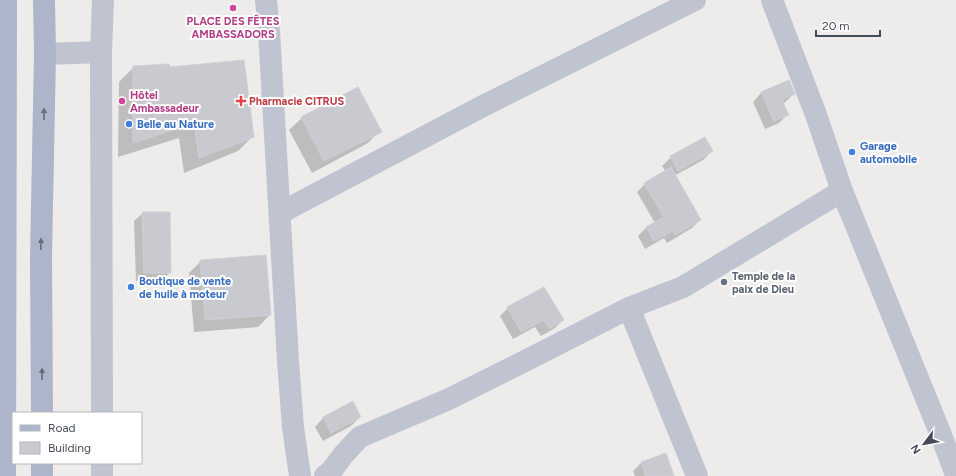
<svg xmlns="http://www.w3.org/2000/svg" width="956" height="476" viewBox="0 0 956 476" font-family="Figtree,sans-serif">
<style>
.shadow{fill:#0003}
.building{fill:#c9c9d0;stroke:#cfd0d6}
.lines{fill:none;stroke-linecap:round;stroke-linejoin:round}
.street{stroke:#bfc4d0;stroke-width:22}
.primary{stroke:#acb5c9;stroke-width:22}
.oneway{fill:#646b79}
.hotel-dot{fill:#d1479c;stroke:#fff;stroke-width:1.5}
.health-dot{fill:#e0444e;stroke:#fff;stroke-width:1.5}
.shop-dot{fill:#3f7fe0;stroke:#fff;stroke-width:1.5}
.worship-dot{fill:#6b7280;stroke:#fff;stroke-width:1.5}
.labels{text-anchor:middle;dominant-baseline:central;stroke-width:4;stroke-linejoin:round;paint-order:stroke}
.hotel-label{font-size:11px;font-weight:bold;fill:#b23c85;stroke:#fff}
.health-label{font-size:11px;font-weight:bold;fill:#be3a42;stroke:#fff;text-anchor:start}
.shop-label{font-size:11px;font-weight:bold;fill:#366cbe;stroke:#fff;text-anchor:start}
.worship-label{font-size:11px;font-weight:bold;fill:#5b616d;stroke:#fff;text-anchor:start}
</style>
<rect width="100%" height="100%" fill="#eeebeb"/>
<!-- shadow -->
<g class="shadow">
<path d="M134,67L169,68L253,136L238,151L184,173L179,138L118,157L119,82Z"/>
<path d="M789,81L794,94L783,104L787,115L779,123L765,129L753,102L761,93Z"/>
<path d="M302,118L380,131L368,143L312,173L289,130Z"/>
<path d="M705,139L712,151L703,160L674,176L700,220L692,228L667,243L664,238L645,249L638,236L646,228L655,223L637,192L645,184L666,172L662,166L671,157Z"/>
<path d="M143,213L170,272L162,281H136L134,221Z"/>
<path d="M201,261L270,315L258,327L194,332L189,273Z"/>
<path d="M508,308L563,320L555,328L541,336L535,327L513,339L500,316Z"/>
<path d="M352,403L360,417L351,426L323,441L315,427L323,418Z"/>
<path d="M641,463L673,476H635L633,471Z"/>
</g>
<!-- building -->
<g class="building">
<path d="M244,60L254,137L199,158L194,123L133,143V66L169,64L170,67Z"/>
<path d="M789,80L795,94L782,100L789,115L774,121L761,92Z"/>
<path d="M358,87L382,132L324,161L301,117Z"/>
<path d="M705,137L713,151L678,171L670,156Z"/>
<path d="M671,167L701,220L675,235L673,231L654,241L646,227L664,217L644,183Z"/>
<path d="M142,212H170L171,273H144Z"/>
<path d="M266,255L271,315L205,320L200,260Z"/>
<path d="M544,287L564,320L549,329L544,320L521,332L507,307Z"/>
<path d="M353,401L361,417L331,433L323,417Z"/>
<path d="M666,453L674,476H646L641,462Z"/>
</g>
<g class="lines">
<!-- street -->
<g class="street">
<path d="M266,0L269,31L288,361L293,427L300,476"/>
<path d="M772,0L815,112L842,191L941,435L956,475"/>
<path d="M101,52L102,413"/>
<path d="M45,54L101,52L103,0"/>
<path d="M280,213L483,106L695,0"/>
<path d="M629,308L697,476"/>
<path d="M102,463V476"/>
<path d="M325,476L332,470L344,454L360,437L449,399L519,364L629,308L683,287L842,191"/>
</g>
<!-- primary -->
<g class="primary">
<path d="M42,413L41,257L45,54L44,0"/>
<path d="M42,463V476"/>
<path d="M5,476L6,0"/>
</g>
</g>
<!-- one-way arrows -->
<defs><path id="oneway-solid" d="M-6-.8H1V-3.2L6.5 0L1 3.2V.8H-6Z"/></defs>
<g class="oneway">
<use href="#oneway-solid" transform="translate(44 114) rotate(-89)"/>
<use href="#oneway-solid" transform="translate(41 244) rotate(-89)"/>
<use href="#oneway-solid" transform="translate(42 374) rotate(-90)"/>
</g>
<!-- markers -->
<g class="hotel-dot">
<circle cx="233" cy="8" r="4"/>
<circle cx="122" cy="101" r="4"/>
</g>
<path class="health-dot" d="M239 95h4v4h4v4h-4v4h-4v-4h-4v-4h4z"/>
<g class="shop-dot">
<circle cx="129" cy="124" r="4"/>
<circle cx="852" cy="152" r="4"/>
<circle cx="131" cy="287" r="4"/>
</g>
<circle class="worship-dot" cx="724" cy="282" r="4"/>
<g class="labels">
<!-- hotel labels -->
<g class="hotel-label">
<text x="233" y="21">PLACE DES FÊTES<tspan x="233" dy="13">AMBASSADORS</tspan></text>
<text x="130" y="95" text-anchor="start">Hôtel<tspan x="130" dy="13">Ambassadeur</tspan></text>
</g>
<!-- health labels -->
<g class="health-label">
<text x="249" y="101">Pharmacie CITRUS</text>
</g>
<!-- shop labels -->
<g class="shop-label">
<text x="137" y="124">Belle au Nature</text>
<text x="860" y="146">Garage<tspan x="860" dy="13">automobile</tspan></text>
<text x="139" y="281">Boutique de vente<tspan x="139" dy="13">de huile à moteur</tspan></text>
</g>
<!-- worship labels -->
<g class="worship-label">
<text x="732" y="276">Temple de la<tspan x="732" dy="13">paix de Dieu</tspan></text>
</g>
</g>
<!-- legend -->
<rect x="12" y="412" width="130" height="52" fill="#ffffff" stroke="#b5b7bc"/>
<rect x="20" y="425" width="20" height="6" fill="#acb5c9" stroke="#b5b7bc"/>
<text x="48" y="432" font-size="12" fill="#454b57">Road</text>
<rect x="20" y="442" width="20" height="12" fill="#c9c9d0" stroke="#b5b7bc"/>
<text x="48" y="452" font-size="12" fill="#454b57">Building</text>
<!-- north arrow -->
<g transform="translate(924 444) rotate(238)" stroke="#ffffff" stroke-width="3" paint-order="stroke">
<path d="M0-3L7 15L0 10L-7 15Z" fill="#454b57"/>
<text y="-6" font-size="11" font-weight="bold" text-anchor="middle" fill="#454b57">N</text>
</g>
<!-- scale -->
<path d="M816 30v6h64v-6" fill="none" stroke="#454b57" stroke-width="2"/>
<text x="822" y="30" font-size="12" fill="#454b57" stroke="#ffffff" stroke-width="3" paint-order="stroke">20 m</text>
</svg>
